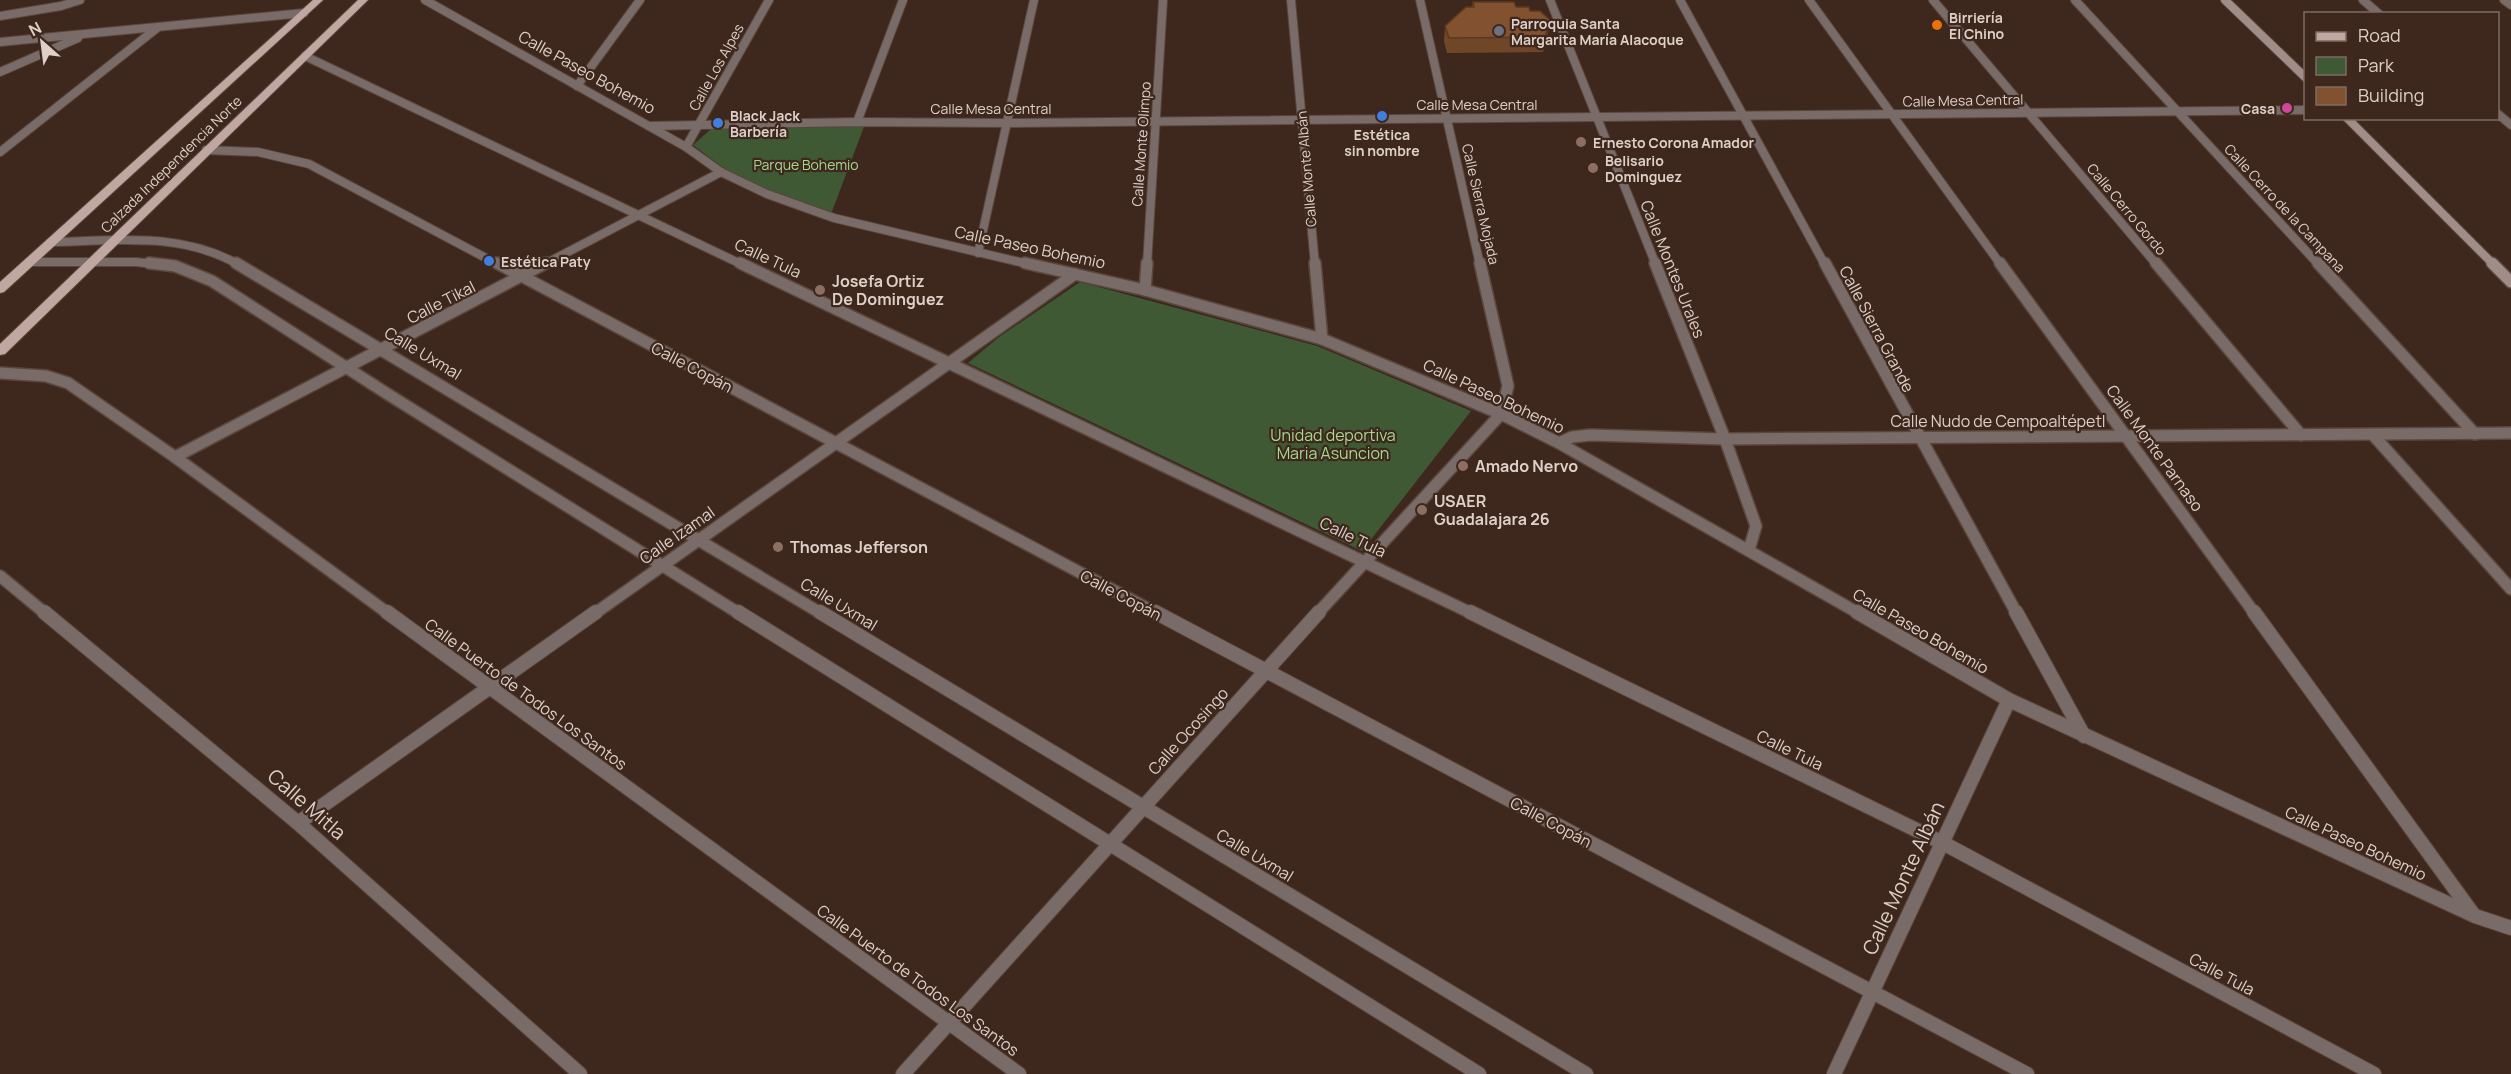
<svg xmlns="http://www.w3.org/2000/svg" width="2511" height="1074" viewBox="0 0 2511 1074" font-family="Manrope,sans-serif">
<style>
.green{fill:#3f5935}
.lines{fill:none;stroke-linecap:round;stroke-linejoin:round}
.minor-far2-casing{stroke:#5b463c;stroke-width:10}
.minor-far1-casing{stroke:#5b463c;stroke-width:14}
.minor-casing{stroke:#5b463c;stroke-width:16}
.secondary-far1-casing{stroke:#5b463c;stroke-width:10}
.secondary-casing{stroke:#5b463c;stroke-width:14}
.primary-casing{stroke:#5b463c;stroke-width:2}
.minor-far2{stroke:#786b68;stroke-width:8}
.minor-far1{stroke:#786b68;stroke-width:11}
.minor{stroke:#786b68;stroke-width:14}
.secondary-far1{stroke:#a18d88;stroke-width:8}
.secondary{stroke:#a18d88;stroke-width:11}
.primary{fill:#c1a7a1;fill-rule:evenodd}
.wall{fill:#704628}
.shaded-wall{fill:#5b3921}
.building{fill:#82512f;stroke:#5b3921;stroke-width:1.5}
.food-dot{fill:#e8710a;stroke:#3e281d;stroke-width:2}
.worship-dot{fill:#6b7280;stroke:#3e281d;stroke-width:2}
.hotel-dot{fill:#d1479c;stroke:#3e281d;stroke-width:2}
.shop-dot{fill:#3f7fe0;stroke:#3e281d;stroke-width:2}
.education-dot{fill:#8d6e63;stroke:#3e281d;stroke-width:2}
.labels{text-anchor:middle;dominant-baseline:central;stroke-width:4.5;stroke-linejoin:round;paint-order:stroke}
.far-poi-label{font-size:14px;font-weight:bold;fill:#ded0c8;stroke:#3e281d;text-anchor:start}
.far-street-label{font-size:14px;fill:#ded0c8;stroke:#3e281d}
.far-park-label{font-size:14px;fill:#a4d88f;stroke:#3e281d}
.street-label{font-size:16px;fill:#ded0c8;stroke:#3e281d}
.poi-label{font-size:16px;font-weight:bold;fill:#ded0c8;stroke:#3e281d;text-anchor:start}
.park-label{font-size:16px;fill:#a4d88f;stroke:#3e281d}
.near-street-label{font-size:20px;fill:#ded0c8;stroke:#3e281d}
</style>
<rect width="100%" height="100%" fill="#3e281d"/>
<!-- green -->
<g class="green">
<path d="M865,124L831,214L763,189L725,169L693,145L711,129L735,126Z"/>
<path d="M1080,282L1317,346L1471,411L1362,551L968,363L999,337Z"/>
</g>
<g class="lines">
<!-- minor-far2 casing -->
<g class="minor-far2-casing">
<g id="minor-far2">
<path d="M425,0L686,147L721,172L767,194L834,218L1032,265"/>
<path d="M1291,0L1315,265"/>
<path d="M1420,0L1480,265"/>
<path d="M1550,0L1656,265"/>
<path d="M1680,0L1825,265"/>
<path d="M1809,0L2001,265"/>
<path d="M1933,0L2157,265"/>
<path d="M2075,0L2319,265"/>
<path d="M2363,0L2379,14"/>
<path d="M2504,0L2511,5"/>
<path d="M0,16L61,6L80,0"/>
<path d="M0,42L304,13"/>
<path d="M305,56L743,265"/>
<path d="M0,72L78,38"/>
<path d="M577,86L640,0"/>
<path d="M2498,114L2511,125"/>
<path d="M857,122L903,0"/>
<path d="M650,126L857,122L1007,123L2306,110"/>
<path d="M686,147L769,0"/>
<path d="M206,150L258,152L309,164L499,265"/>
<path d="M0,152L157,28"/>
<path d="M51,242C116,241 181,231 239,265"/>
<path d="M978,253L1034,0"/>
<path d="M29,262H136L164,265"/>
<path d="M543,265L721,172"/>
<path d="M1147,265L1163,0"/>
</g>
</g>
<!-- minor-far1 casing -->
<g class="minor-far1-casing">
<g id="minor-far1">
<path d="M149,263L175,266L212,281L386,393L740,614"/>
<path d="M236,263L822,614"/>
<path d="M497,263L1158,614"/>
<path d="M740,263L1473,614"/>
<path d="M1025,263L1145,290L1322,339L1501,414L1559,443L1860,614"/>
<path d="M1315,263L1322,339"/>
<path d="M1655,263L1725,439L1756,526L1749,550"/>
<path d="M1825,263L2017,614"/>
<path d="M2000,263L2255,614"/>
<path d="M2156,263L2301,435"/>
<path d="M2318,263L2475,434"/>
<path d="M1145,290L1147,263"/>
<path d="M0,373L46,376L68,383L175,457L389,614"/>
<path d="M2374,436L2511,589"/>
<path d="M1559,443L1572,437L1590,435L1725,439L2511,433"/>
<path d="M175,457L546,263"/>
<path d="M0,576L46,614"/>
<path d="M594,614L1075,274"/>
<path d="M1317,614L1501,414L1508,386L1480,263"/>
</g>
</g>
<!-- minor casing -->
<g class="minor-casing">
<g id="minor">
<path d="M44,612L298,823L580,1074"/>
<path d="M387,612L1019,1074"/>
<path d="M738,612L1479,1074"/>
<path d="M820,612L1586,1074"/>
<path d="M1155,612L2027,1074"/>
<path d="M1470,612L1943,843L2374,1074"/>
<path d="M1857,612L2009,700L2475,916L2511,928"/>
<path d="M2016,612L2084,736"/>
<path d="M2254,612L2473,914"/>
<path d="M298,823L596,612"/>
<path d="M903,1074L1319,612"/>
<path d="M1834,1074L2009,700"/>
</g>
</g>
<!-- secondary-far1 casing -->
<g class="secondary-far1-casing">
<g id="secondary-far1">
<path d="M2225,0L2306,78"/>
<path d="M2347,118L2494,265"/>
</g>
</g>
<!-- secondary casing -->
<g class="secondary-casing">
<path id="secondary" d="M2492,263L2511,282"/>
</g>
<!-- primary casing -->
<g class="primary-casing">
<g id="primary">
<path d="M313,0H323L4,292L0,293V282Z"/>
<path d="M358,0H368L5,354L0,355V344Z"/>
</g>
</g>
<!-- minor-far2 -->
<use href="#minor-far2" class="minor-far2"/>
<!-- minor-far1 -->
<use href="#minor-far1" class="minor-far1"/>
<!-- minor -->
<use href="#minor" class="minor"/>
<!-- secondary-far1 -->
<use href="#secondary-far1" class="secondary-far1"/>
<!-- secondary -->
<use href="#secondary" class="secondary"/>
<!-- primary -->
<use href="#primary" class="primary"/>
</g>
<!-- wall -->
<path class="wall" d="M1473,2L1516,7L1530,11L1548,35L1543,52L1447,53L1444,41L1445,26L1472,7Z"/>
<!-- shaded-wall -->
<path class="shaded-wall" d="M1550,20L1548,35L1543,52L1545,37Z"/>
<!-- building -->
<path class="building" d="M1473,2H1514L1516,7H1529L1530,11H1540L1550,20L1545,37L1449,38L1445,26L1466,7H1474Z"/>
<!-- markers -->
<circle class="food-dot" cx="1937" cy="25" r="6"/>
<circle class="worship-dot" cx="1499" cy="31" r="6"/>
<circle class="hotel-dot" cx="2287" cy="108" r="6"/>
<g class="shop-dot">
<circle cx="1382" cy="116" r="6"/>
<circle cx="718" cy="123" r="6"/>
<circle cx="489" cy="261" r="6"/>
</g>
<g class="education-dot">
<circle cx="1581" cy="142" r="6"/>
<circle cx="1593" cy="168" r="6"/>
<circle cx="820" cy="290" r="6"/>
<circle cx="1463" cy="466" r="6"/>
<circle cx="1422" cy="510" r="6"/>
<circle cx="778" cy="547" r="6"/>
</g>
<g class="labels">
<!-- far-poi labels -->
<g class="far-poi-label">
<text x="1949" y="17">Birriería<tspan x="1949" dy="16">El Chino</tspan></text>
<text x="1511" y="23">Parroquia Santa<tspan x="1511" dy="16">Margarita María Alacoque</tspan></text>
<text x="2275" y="108" text-anchor="end">Casa</text>
<text x="730" y="115">Black Jack<tspan x="730" dy="16">Barbería</tspan></text>
<text x="1382" y="134" text-anchor="middle">Estética<tspan x="1382" dy="16">sin nombre</tspan></text>
<text x="1593" y="142">Ernesto Corona Amador</text>
<text x="1605" y="160">Belisario<tspan x="1605" dy="16">Dominguez</tspan></text>
<text x="501" y="261">Estética Paty</text>
</g>
<!-- far-street labels -->
<g class="far-street-label">
<text transform="translate(716 67) rotate(-61)">Calle Los Alpes</text>
<text transform="translate(1963 100) rotate(-1)">Calle Mesa Central</text>
<text x="1477" y="104">Calle Mesa Central</text>
<text x="991" y="108">Calle Mesa Central</text>
<text transform="translate(1141 144) rotate(-86)">Calle Monte Olimpo</text>
<text transform="translate(171 164) rotate(-44)">Calzada Independencia Norte</text>
<text transform="translate(1306 169) rotate(-95)">Calle Monte Albán</text>
<text transform="translate(1481 204) rotate(77)">Calle Sierra Mojada</text>
<text transform="translate(2285 208) rotate(47)">Calle Cerro de la Campana</text>
<text transform="translate(2127 209) rotate(50)">Calle Cerro Gordo</text>
</g>
<!-- far-park labels -->
<g class="far-park-label">
<text x="806" y="164">Parque Bohemio</text>
</g>
<!-- street labels -->
<g class="street-label">
<text transform="translate(587 72) rotate(29)">Calle Paseo Bohemio</text>
<text transform="translate(1030 247) rotate(12)">Calle Paseo Bohemio</text>
<text transform="translate(768 258) rotate(25)">Calle Tula</text>
<text transform="translate(1673 269) rotate(68)">Calle Montes Urales</text>
<text transform="translate(441 302) rotate(-27)">Calle Tikal</text>
<text transform="translate(1877 329) rotate(62)">Calle Sierra Grande</text>
<text transform="translate(423 353) rotate(31)">Calle Uxmal</text>
<text transform="translate(692 367) rotate(28)">Calle Copán</text>
<text transform="translate(1494 396) rotate(25)">Calle Paseo Bohemio</text>
<text x="1998" y="421">Calle Nudo de Cempoaltépetl</text>
<text transform="translate(2155 448) rotate(54)">Calle Monte Parnaso</text>
<text transform="translate(677 535) rotate(-35)">Calle Izamal</text>
<text transform="translate(1353 537) rotate(26)">Calle Tula</text>
<text transform="translate(1121 595) rotate(28)">Calle Copán</text>
<text transform="translate(839 604) rotate(31)">Calle Uxmal</text>
<text transform="translate(1921 631) rotate(30)">Calle Paseo Bohemio</text>
<text transform="translate(526 694) rotate(36)">Calle Puerto de Todos Los Santos</text>
<text transform="translate(1188 731) rotate(-48)">Calle Ocosingo</text>
<text transform="translate(1790 750) rotate(26)">Calle Tula</text>
<text transform="translate(1551 822) rotate(28)">Calle Copán</text>
<text transform="translate(2356 843) rotate(25)">Calle Paseo Bohemio</text>
<text transform="translate(1255 855) rotate(31)">Calle Uxmal</text>
<text transform="translate(2222 974) rotate(28)">Calle Tula</text>
<text transform="translate(918 980) rotate(36)">Calle Puerto de Todos Los Santos</text>
</g>
<!-- poi labels -->
<g class="poi-label">
<text x="832" y="281">Josefa Ortiz<tspan x="832" dy="18">De Dominguez</tspan></text>
<text x="1475" y="466">Amado Nervo</text>
<text x="1434" y="501">USAER<tspan x="1434" dy="18">Guadalajara 26</tspan></text>
<text x="790" y="547">Thomas Jefferson</text>
</g>
<!-- park labels -->
<g class="park-label">
<text x="1333" y="435">Unidad deportiva<tspan x="1333" dy="18">Maria Asuncion</tspan></text>
</g>
<!-- near-street labels -->
<g class="near-street-label">
<text transform="translate(307 804) rotate(41)">Calle Mitla</text>
<text transform="translate(1903 878) rotate(-65)">Calle Monte Albán</text>
</g>
</g>
<!-- legend -->
<rect x="2304" y="12" width="195" height="108" fill="#3e281d" stroke="#7e6b61" stroke-width="1.5"/>
<rect x="2316" y="32" width="30" height="9" fill="#c1a7a1" stroke="#7e6b61" stroke-width="1.5"/>
<text x="2358" y="42" font-size="18" fill="#ded0c8">Road</text>
<rect x="2316" y="57" width="30" height="18" fill="#3f5935" stroke="#7e6b61" stroke-width="1.5"/>
<text x="2358" y="72" font-size="18" fill="#ded0c8">Park</text>
<rect x="2316" y="87" width="30" height="18" fill="#82512f" stroke="#7e6b61" stroke-width="1.5"/>
<text x="2358" y="102" font-size="18" fill="#ded0c8">Building</text>
<!-- north arrow -->
<g transform="translate(42 42) rotate(332)" stroke="#3e281d" stroke-width="4.5" paint-order="stroke">
<path d="M0-4.5L10 22L0 15L-10 22Z" fill="#ded0c8"/>
<text y="-9" font-size="16" font-weight="bold" text-anchor="middle" fill="#ded0c8">N</text>
</g>
</svg>
